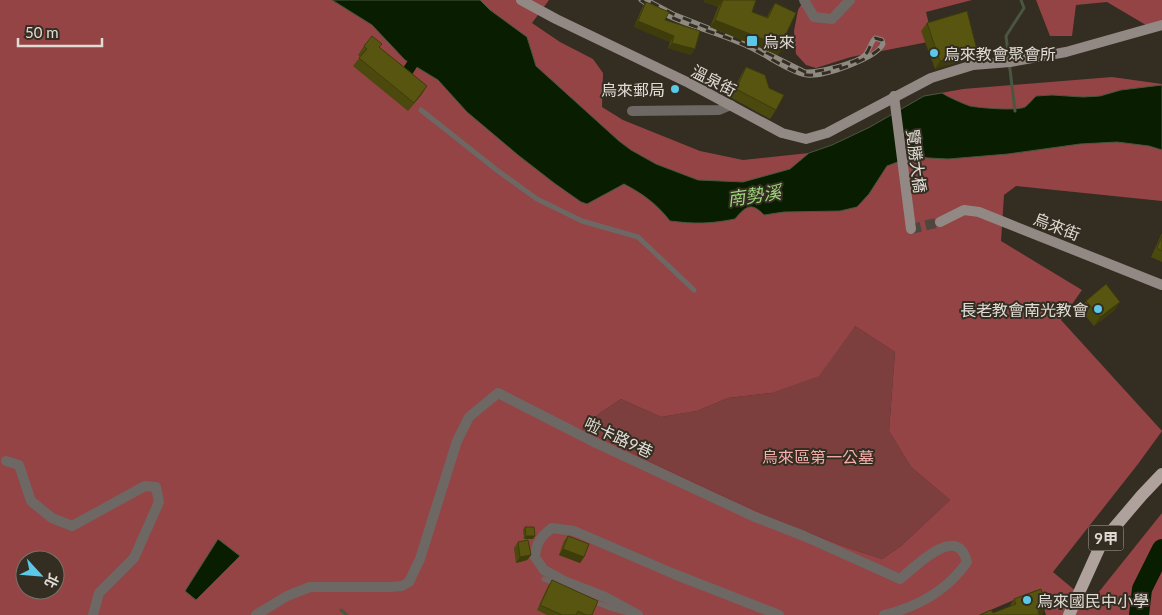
<svg xmlns="http://www.w3.org/2000/svg" width="1162" height="615" viewBox="0 0 1162 615" font-family="Lato,'Noto Sans TC',sans-serif">
<style>
.green{fill:#7d3f3e}
.forest{fill:#944444;fill-rule:evenodd}
.water{fill:#091d00;stroke:#4a5640}
.lines{fill:none;stroke-linecap:round;stroke-linejoin:round}
.stream{stroke:#4a5640;stroke-width:3}
.canal{stroke:#091d00;stroke-width:11}
.river{stroke:#091d00;stroke-width:20}
.secondary-tunnel{stroke:#4d473d;stroke-width:10;stroke-dasharray:10 5;stroke-linecap:butt}
.lane{stroke:#6e6865;stroke-width:5}
.street{stroke:#6e6865;stroke-width:10}
.secondary{stroke:#938984;stroke-width:10}
.primary{stroke:#afa29c;stroke-width:12}
.rail-casing{stroke:#8f8a81;stroke-width:5}
.rail{stroke:#332d22;stroke-width:3;stroke-dasharray:9;stroke-linecap:butt}
.wall{fill:#4c490e}
.shaded-wall{fill:#3e3c0b}
.building{fill:#585510;stroke:#3e3c0b}
.poi-dot{fill:#5ac8e6;stroke:#332d22;stroke-width:2}
.labels{text-anchor:middle;dominant-baseline:central;stroke-width:4;stroke-linejoin:round;paint-order:stroke}
.shield{fill:#332d22;stroke:#aca89f;stroke-width:1}
.shield-label{font-size:15px;font-weight:bold;fill:#e0dcd5}
.poi-label{font-size:16px;fill:#e0dcd5;stroke:#332d22;text-anchor:start}
.street-label{font-size:16px;fill:#e0dcd5;stroke:#332d22}
.park-label{font-size:16px;fill:#f4aeab;stroke:#332d22}
.water-label{font-size:18px;font-style:italic;fill:#9dd679;stroke:#332d22}
</style>
<rect width="100%" height="100%" fill="#332d22"/>
<!-- green -->
<path class="green" d="M855,326L895,352L889,431L911,467L950,500L901,546L882,559C778,526 681,476 582,429L600,413L621,399L661,417L697,411L728,398L771,393Z"/>
<!-- forest -->
<g class="forest">
<path d="M0,0H549L532,23L560,42L593,59L603,73L602,107L623,120L700,151L743,160L809,153L832,145L870,127L924,96L963,89L1112,77L1162,84V201L1016,186L1004,195L1001,241L1082,290L1061,320L1162,431L1138,464L1053,572L1090,603L1162,513V615H1046L1037,590L979,615H0ZM855,326L895,352L889,431L911,467L950,500L901,546L882,559C778,526 681,476 582,429L600,413L621,399L661,417L697,411L728,398L771,393L819,376ZM25,560H55V590H25Z"/>
<path d="M804,0H972L926,12L933,41L851,57L816,68L806,65L796,54L794,31L798,10Z"/>
<path d="M1036,0H1162V27L1151,28L1107,2L1076,5L1072,36H1050Z"/>
</g>
<!-- water -->
<g class="water">
<path d="M332,0H480L490,10L527,37L536,66L619,141L631,150L656,164L698,180L743,182L790,169L809,153L832,145L870,127L924,96L942,93C948,97 964,104 970,106C980,108 1017,111 1025,107C1029,104 1033,99 1036,96L1052,95L1083,97L1100,96L1121,90L1162,85V150L1149,146L1117,142L1080,144L1008,154L948,159L911,157L887,166L869,194L857,207L840,211L784,212L764,215C751,201 745,207 735,219C710,224 695,224 670,221C657,204 643,194 624,184L587,204L581,202L554,183L518,155L467,112L438,80L405,60L372,25Z"/>
<path d="M218,539L240,556L196,600L185,591Z"/>
</g>
<g class="lines">
<!-- stream -->
<g class="stream">
<path d="M1015,111L1006,36L1024,8L1021,0"/>
<path d="M341,610L347,615"/>
</g>
<!-- canal -->
<path class="canal" d="M400,83L420,52"/>
<!-- river -->
<path class="river" d="M1139,615L1142,589L1162,549"/>
<!-- secondary-tunnel -->
<path class="secondary-tunnel" d="M911,229L940,222"/>
<!-- lane -->
<g class="lane">
<path d="M421,110L498,171L537,199L582,221L638,237L694,290"/>
<path d="M544,579L556,584"/>
<path d="M591,600L610,608L628,613"/>
</g>
<!-- street -->
<g class="street">
<path d="M804,0L814,17L832,19L850,0"/>
<path d="M632,111L719,110L731,105"/>
<path d="M6,461L19,465L31,501L52,518L72,526L145,486L156,487L159,502L134,558L99,593L93,615"/>
<path d="M256,615L287,596L310,587H389L402,586L409,582L420,559L457,441L469,417L498,393L596,443L755,517L804,536L900,579C915,567 958,522 967,562C947,591 917,607 884,615"/>
<path d="M638,615L605,597L564,581L544,570L535,557C536,543 541,536 552,528L574,531L674,574L779,615"/>
</g>
<!-- secondary -->
<g class="secondary">
<path d="M521,0L556,19L689,83L782,133L806,139L827,133L931,78L973,65L1010,62L1066,52L1162,25"/>
<path d="M894,96L911,229"/>
<path d="M940,222L964,210L979,212L1162,285"/>
</g>
<!-- primary -->
<path class="primary" d="M1069,615L1102,542L1142,495L1162,474"/>
<!-- rail casing -->
<g class="rail-casing">
<path id="rail" d="M641,0C673,24 714,30 749,47C765,54 791,73 807,75C823,77 876,59 883,44L882,40L875,38C870,43 870,50 865,55C857,63 817,73 805,72L749,44L673,14L647,0"/>
</g>
<!-- rail -->
<use href="#rail" class="rail"/>
</g>
<!-- wall -->
<g class="wall">
<path d="M705,0H756L752,12L767,17L770,11L775,3L786,34L790,37L778,55L710,27L718,7L704,2Z"/>
<path d="M646,2L665,20L691,55L668,48L670,42L634,27L642,8Z"/>
<path d="M927,23L971,58L935,69L921,31Z"/>
<path d="M364,46L379,47L427,86L408,111L353,66L360,57L358,55Z"/>
<path d="M746,67L769,88L776,110L770,119L730,97L741,75Z"/>
<path d="M1162,233V262L1151,257Z"/>
<path d="M1086,301L1115,310L1094,326L1080,309Z"/>
<path d="M525,527L533,539H524L523,530Z"/>
<path d="M568,536L584,557L580,563L559,555L564,541Z"/>
<path d="M518,542L531,555L527,560L516,563L514,548Z"/>
<path d="M552,580L592,615H547L537,610L548,586Z"/>
<path d="M1014,599L1042,615L993,613L1009,607Z"/>
</g>
<!-- shaded-wall -->
<g class="shaded-wall">
<path d="M706,0H723L718,7L704,2Z"/>
<path d="M715,20L783,47L778,55L710,27Z"/>
<path d="M638,21L674,36L670,42L634,27Z"/>
<path d="M672,43L695,49L691,55L668,48Z"/>
<path d="M977,50L971,58L935,69L940,61Z"/>
<path d="M427,86L422,94L408,111L414,103Z"/>
<path d="M1120,302L1115,310L1094,326L1100,317Z"/>
<path d="M526,536H535L533,539H524Z"/>
<path d="M563,549L584,557L580,563L559,555Z"/>
<path d="M531,555L527,560L516,563L520,557Z"/>
<path d="M1047,607L1042,615H1035L1038,611Z"/>
</g>
<!-- building -->
<g class="building">
<path d="M723,0H756L752,12L768,18L775,3L796,13L786,34L790,37L783,47L715,20Z"/>
<path d="M646,2L669,12L665,20L700,31L695,49L672,43L674,36L638,21Z"/>
<path d="M967,11L977,50L940,61L927,23Z"/>
<path d="M372,36L382,44L379,47L427,86L414,103L359,58L367,49L364,46Z"/>
<path d="M746,67L765,75L769,88L784,95L776,110L736,89Z"/>
<path d="M1162,236V251L1157,248Z"/>
<path d="M1106,284L1120,302L1100,317L1086,301Z"/>
<path d="M525,527H534L535,536H526Z"/>
<path d="M568,536L589,544L584,557L563,549Z"/>
<path d="M528,540L531,555L520,557L518,542Z"/>
<path d="M552,580L598,601L592,615H586L578,611L576,615H562L540,605Z"/>
<path d="M1041,589L1047,607L1038,611L1039,615H980L991,610L993,613L1016,604L1014,599Z"/>
</g>
<!-- markers -->
<g class="poi-dot">
<rect x="746" y="35" width="12" height="12" rx="2.5"/>
<circle cx="934" cy="53" r="5"/>
<circle cx="675" cy="89" r="5"/>
<circle cx="1098" cy="309" r="5"/>
<circle cx="1027" cy="600" r="5"/>
</g>
<g class="labels">
<!-- shield labels -->
<rect class="shield" x="1088.5" y="525.5" width="35" height="25" rx="4"/>
<g class="shield-label">
<text x="1106" y="538">9甲</text>
</g>
<!-- poi labels -->
<g class="poi-label">
<text x="763" y="41">烏來</text>
<text x="944" y="53">烏來教會聚會所</text>
<text x="665" y="89" text-anchor="end">烏來郵局</text>
<text x="1088" y="309" text-anchor="end">長老教會南光教會</text>
<text x="1037" y="600">烏來國民中小學</text>
</g>
<!-- street labels -->
<g class="street-label">
<text transform="translate(714 80) rotate(27)">溫泉街</text>
<text transform="translate(917 161) rotate(83)">覽勝大橋</text>
<text transform="translate(1057 226) rotate(21)">烏來街</text>
<text transform="translate(619 437) rotate(25)">啦卡路9巷</text>
</g>
<!-- park labels -->
<g class="park-label">
<text x="818" y="456">烏來區第一公墓</text>
</g>
<!-- water labels -->
<g class="water-label">
<text transform="translate(754 195) rotate(-8)">南勢溪</text>
</g>
</g>
<!-- north arrow -->
<g transform="translate(40 575) rotate(116)"><circle r="24" fill="#332d22" stroke="#78736a"/>
<path d="M0-4L9 19L0 12L-9 19Z" fill="#5ac8e6"/>
<text y="-8" font-size="14" font-weight="bold" text-anchor="middle" fill="#e0dcd5">北</text>
</g>
<!-- scale -->
<path d="M18 38v8h84v-8" fill="none" stroke="#e0dcd5" stroke-width="2.5"/>
<text x="25" y="38" font-size="15" fill="#e0dcd5" stroke="#332d22" stroke-width="4" paint-order="stroke">50 m</text>
</svg>
